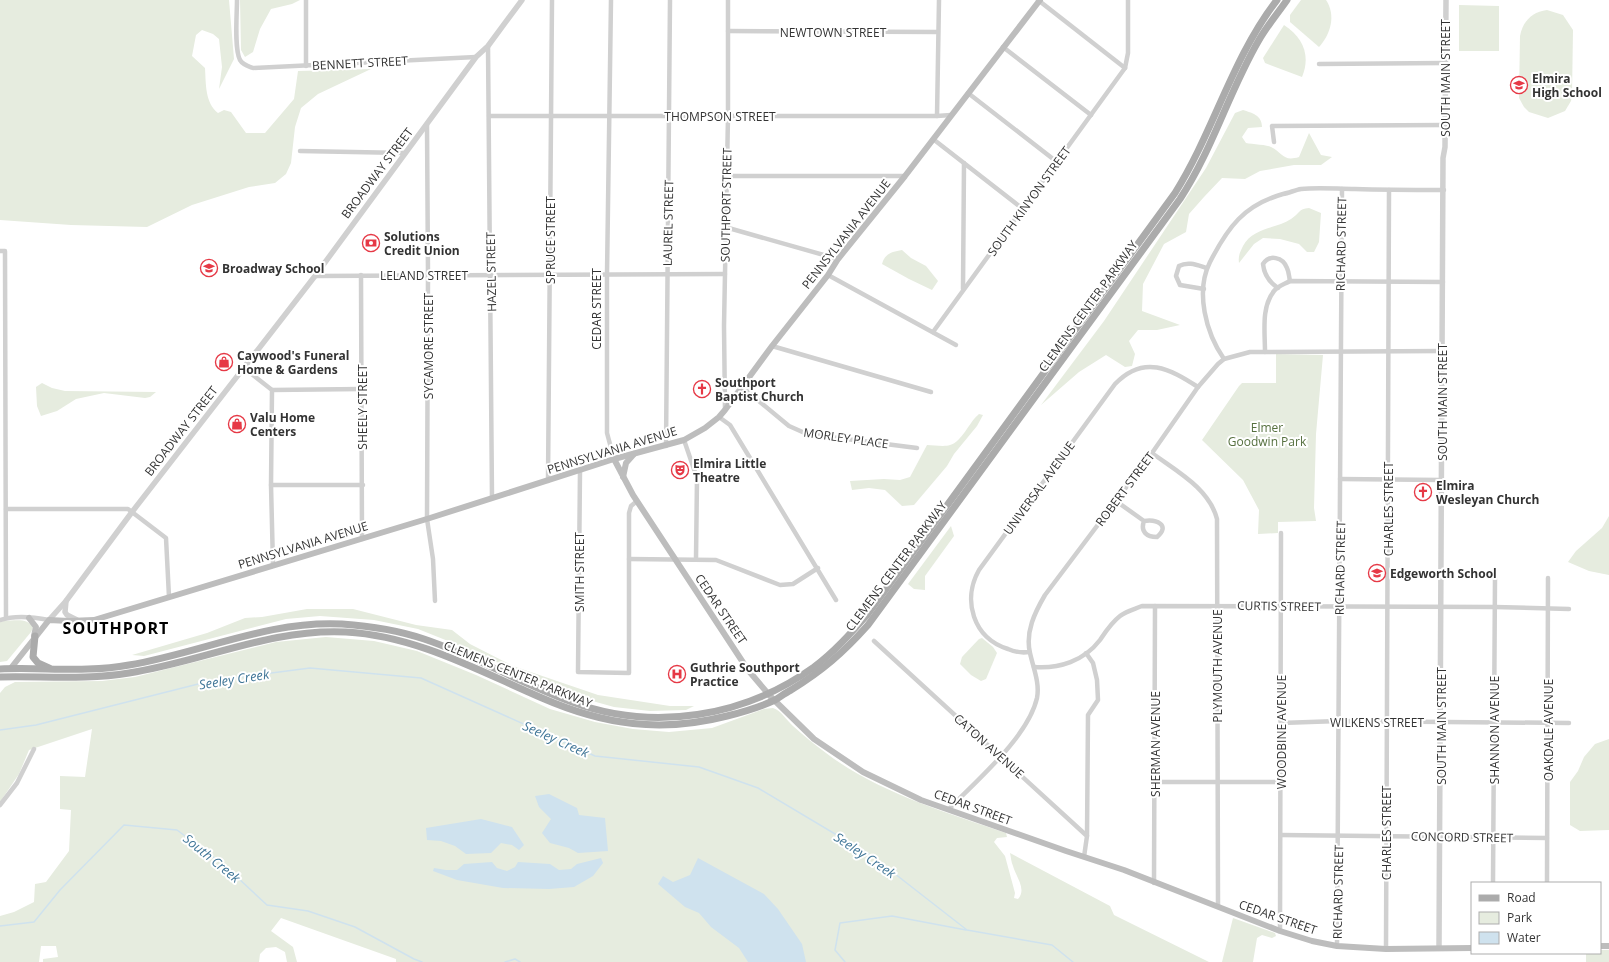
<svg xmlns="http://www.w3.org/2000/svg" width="1609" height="962" viewBox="0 0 1609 962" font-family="'Open Sans',sans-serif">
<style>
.green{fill:#e6ecdf}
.water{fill:#cfe2ee}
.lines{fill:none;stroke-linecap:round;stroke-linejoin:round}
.stream{stroke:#cfe2ee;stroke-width:1.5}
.minor{stroke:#d0d0d0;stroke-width:4.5}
.tertiary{stroke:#d0d0d0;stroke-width:5.5}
.secondary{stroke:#bdbdbd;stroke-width:6}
.primary{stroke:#ababab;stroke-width:7}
.labels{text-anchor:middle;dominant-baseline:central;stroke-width:4;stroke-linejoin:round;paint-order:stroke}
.street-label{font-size:12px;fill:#333;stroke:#fff}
.poi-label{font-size:12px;font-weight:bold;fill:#333;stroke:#fff;text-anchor:start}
.park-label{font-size:12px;fill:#56703f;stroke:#fff}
.water-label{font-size:13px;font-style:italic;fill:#3f7597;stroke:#fff}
.district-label{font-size:16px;font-weight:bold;letter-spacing:1px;fill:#000;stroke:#fff}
</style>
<rect width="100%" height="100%" fill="#fff"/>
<!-- green -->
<g class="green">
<path d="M0,0H229L234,59L219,89L222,67L219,39L213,34L202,30L196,35L192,56L205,68C206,84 205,103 218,113L224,110L231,112L246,133H265L294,99L298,71L371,69L318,94L301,108L295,127L291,163L286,174L275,183L249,187L192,205L147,227L71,225L0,220Z"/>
<path d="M240,0H300L292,4L271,9L260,29L253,52L245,57L241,50Z"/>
<path d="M1301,0H1326C1336,15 1331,34 1319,47L1290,22V15Z"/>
<path d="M1459,5L1499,6V51H1459Z"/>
<path d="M1547,10L1563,15L1573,30L1572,95L1571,101L1565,111L1548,118L1529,112L1524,107L1519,98L1520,36C1523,21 1532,12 1547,10Z"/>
<path d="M1284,25C1303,37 1311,56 1302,77L1265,63L1263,58Z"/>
<path d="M1243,110C1252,113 1262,115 1262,127L1248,128L1242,137L1246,143C1252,144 1268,145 1271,147C1283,153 1283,162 1299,157L1309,133L1321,155L1332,157L1321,165H1294L1260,171L1245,179L1222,178L1204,197L1189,214L1186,232L1164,244L1143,284L1142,311L1180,325L1157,330H1138L1129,341L1135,354L1132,366L1125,367L1106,355L1079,372L1041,405L1104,321L1206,168L1235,113Z"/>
<path d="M1309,208L1321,213L1319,242L1314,252H1307L1299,244L1280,239L1263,238L1254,244L1239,263C1238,256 1240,252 1243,246C1253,227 1276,229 1291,219C1300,213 1298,209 1309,208Z"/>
<path d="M902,250L911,258L926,266L938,281L932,290L909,279L882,264C885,253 892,252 902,250Z"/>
<path d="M1276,354L1323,355L1316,434L1314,508L1316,521L1278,522V533L1258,534L1259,510L1243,480L1202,440L1239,386L1242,383H1276Z"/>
<path d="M42,383L52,388L65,391L156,392L150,397L145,398L104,393L76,399L57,411L41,416L37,406L36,387Z"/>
<path d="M979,414L983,415L977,426L954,454L947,466L914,505L902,506L885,490L869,488L852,490L850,481L884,479L900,480L910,477L927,445C934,445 944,447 950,445C962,442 969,422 979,414Z"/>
<path d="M1609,516V575L1589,571L1568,562L1576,551L1602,528Z"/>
<path d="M951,526L954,536L925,576V590L914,589L908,584Z"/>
<path d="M307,609H353L416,625L452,630L470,644L513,666L598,695L670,706H694L686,710L650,711L614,707L571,695L453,643L418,629L374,620L320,616L286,619L144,656L132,655L207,633L245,618L262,617Z"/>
<path d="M4,621C14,621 28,617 33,628L31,632L7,661L0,662V622Z"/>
<path d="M326,637L374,641L417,651L476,675L550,709L595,722L633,729L669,732L712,728L764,709C766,709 770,708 773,708C781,710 787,721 793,726C804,736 815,745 826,753C879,793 945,812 1006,833L1007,837L997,838L994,842L1005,856L1015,893L1014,898L1018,899C1027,889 1016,877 1013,866C1011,862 1011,857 1010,853L1110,906L1114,915L1209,962H396V959L281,918L271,931L293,947L297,962H287L285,952L276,947L266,948L260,954L259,962H43V959L58,957L56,946H41L39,962H0V916L14,912L34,902L35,884L46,882L69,851L71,810L60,809V776L85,777L92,729L29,750L19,774L0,802V693L5,687L15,682L102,681L135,677L276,642Z"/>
<path d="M982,638L993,647L997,653L986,679L981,681L971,675L960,664L962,657L979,639Z"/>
<path d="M1609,739V830L1580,831L1570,825V782L1578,771L1584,757L1595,744Z"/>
<path d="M1233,918L1275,933L1276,936L1272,938L1262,935L1257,938L1253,962H1222Z"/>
<path d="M1600,950H1609V962H1586V953H1600Z"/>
</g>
<!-- water -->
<g class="water">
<path d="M549,794L577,808L579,815L605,818L608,851L578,853L569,848L550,843L542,833L551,819L539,807L535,796Z"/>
<path d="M481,819L512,827L524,845L519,850L512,845L501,843L491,853L466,854L455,846L441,841L427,840L426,828Z"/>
<path d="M601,858L603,863L593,876L574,887L549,889L503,888L457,880L433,871L434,868L446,870H457L464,864L492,862L497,868L507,871L515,867L518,862L550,864L559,870L571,869L577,864Z"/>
<path d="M698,858L764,894L778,909L802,944L806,962H748L739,948L711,927L699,913L685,907L658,884L663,876L673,882L690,875Z"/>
</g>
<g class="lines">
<!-- stream -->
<g class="stream">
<path d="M0,730L36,725L210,681L310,668L421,678L595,756L699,767L758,788L872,856L967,930L1052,945L1073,962"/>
<path d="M0,926L34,922L60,890L124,825L177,830L224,865L267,905L308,911L355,927L414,959L422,962"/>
<path d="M505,962L515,959L520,962"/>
<path d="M845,962L835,950L840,923L892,916L966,930"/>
</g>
<!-- minor -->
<g class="minor">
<path d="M237,0C237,14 234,48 240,60C243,65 248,66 253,68L476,57"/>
<path d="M306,0V66"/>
<path d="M611,0L607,274V433L614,459"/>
<path d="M1038,0L1125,68"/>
<path d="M728,31L938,32"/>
<path d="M488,46L492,498"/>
<path d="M1003,47L1091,115"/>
<path d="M1319,64L1445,63"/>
<path d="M968,93L1057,162"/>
<path d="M489,116H937L951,115"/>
<path d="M937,116L939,0"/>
<path d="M427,125L428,275L427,519L433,559L435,601"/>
<path d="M933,139L1023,209"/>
<path d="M1274,142L1272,126L1444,125"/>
<path d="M300,151L405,153"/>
<path d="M727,176H905"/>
<path d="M725,227L838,259"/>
<path d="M0,251H5L6,618"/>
<path d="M361,275L362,539"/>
<path d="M828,275L956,345"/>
<path d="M315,276L725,274"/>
<path d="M1278,288C1269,282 1264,274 1263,264C1269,254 1283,257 1287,268C1289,272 1289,277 1290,281"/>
<path d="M963,289L964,163"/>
<path d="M1204,289L1180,285L1176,276L1179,266C1188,261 1197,265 1207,268"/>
<path d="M933,332L1125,68L1128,53V0"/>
<path d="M772,346L931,392"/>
<path d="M1265,352C1265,332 1261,307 1274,291C1278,286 1285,284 1290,281L1443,282"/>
<path d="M1224,359C1206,333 1195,292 1210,262C1228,227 1244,205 1283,194C1289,193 1295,190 1301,189C1318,187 1338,189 1355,189C1385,190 1414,190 1444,190"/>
<path d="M244,368L272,390L271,485L273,565"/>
<path d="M742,387L789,426L807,434L917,448"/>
<path d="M272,390L362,389"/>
<path d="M725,410L724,326L728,116V0"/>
<path d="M719,417L730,425L836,600"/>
<path d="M684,440L697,478L696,559"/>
<path d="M666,446L670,0"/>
<path d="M1152,453C1176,471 1209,488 1217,519L1218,907"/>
<path d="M580,471L578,672L629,673V513L631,506L637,501"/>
<path d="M1340,479L1442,480"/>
<path d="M548,481L552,0"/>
<path d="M271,485H363"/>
<path d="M1116,501L1144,521C1156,519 1171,525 1157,537C1147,537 1140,532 1144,521"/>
<path d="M6,509H128L166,538L169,597"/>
<path d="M629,559L716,560L780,585L793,584L818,568"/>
<path d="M0,620C15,615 34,617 49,620"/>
<path d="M874,641L1087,836L1084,857"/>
<path d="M1029,652C1022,653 1015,652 1008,649C973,638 962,600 979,570L1115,384C1144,354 1170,369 1198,387"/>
<path d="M1086,653L1093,663L1097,680L1098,700L1088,715L1087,836"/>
<path d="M1034,667C1059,669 1084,661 1100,640C1106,631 1111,623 1120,616C1126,611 1135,609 1142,606L1495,607L1569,609"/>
<path d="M1281,723L1339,721L1569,723"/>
<path d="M1155,782H1281"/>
<path d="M0,805L17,783L34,749"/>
<path d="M949,809C977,780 1028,737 1037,698C1040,683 1033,667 1030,653C1025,632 1035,612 1045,595L1152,453L1198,387L1218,364L1224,359L1250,352L1443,351"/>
<path d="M1281,835L1547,838"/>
<path d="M1154,883L1155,606"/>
<path d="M1493,883L1495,577"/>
<path d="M1547,883L1548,578"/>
<path d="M1280,931L1281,533"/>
<path d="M1337,946L1342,189"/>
<path d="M1386,949L1389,190"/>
</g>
<!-- tertiary -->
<g class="tertiary">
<path d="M66,601L65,612L67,615L77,620"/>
<path d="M49,620L66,601L132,512L315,276L476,57L488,46L522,0"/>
<path d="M1439,948L1443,158L1445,147L1446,0"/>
</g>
<!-- secondary -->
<g class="secondary">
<path d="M614,459L633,495L748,670L770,696L814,739L863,772L921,800L1066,851L1124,870L1280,931L1312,941L1337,946L1386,949L1472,948"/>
<path d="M623,477L626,463L634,454"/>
<path d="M29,618L36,627L34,636"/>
<path d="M11,668L49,620L69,621L94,620L430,518L614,459L684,440L705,428L719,417L725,410L772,346L828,275L838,259L905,176L1040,0"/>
<path d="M1600,946H1609"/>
</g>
<!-- primary -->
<g class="primary">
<path d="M35,636L33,657L38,663L49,668"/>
<path d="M0,669C43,667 86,673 129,665C200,653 269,620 342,624C370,626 397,630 424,639C475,656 522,684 572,702C654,732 744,717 814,667C834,652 851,633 867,615L1175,193C1214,131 1232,58 1277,0"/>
<path d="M0,677C43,676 87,680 129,673C202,662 271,628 346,632C417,636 479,671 542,698C604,725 661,733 727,716C743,712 760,707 775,700C780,697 785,693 791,690C822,671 843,653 868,625L1180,199C1213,149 1229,91 1259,40C1267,26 1278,13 1287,0"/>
</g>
</g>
<!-- icons -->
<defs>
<g id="school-ring" transform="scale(0.9)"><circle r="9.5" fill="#fff" stroke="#e63946" stroke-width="1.5"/><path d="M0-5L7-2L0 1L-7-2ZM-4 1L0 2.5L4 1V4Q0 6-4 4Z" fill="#e63946"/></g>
<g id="bank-ring" transform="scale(0.9)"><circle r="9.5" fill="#fff" stroke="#e63946" stroke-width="1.5"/><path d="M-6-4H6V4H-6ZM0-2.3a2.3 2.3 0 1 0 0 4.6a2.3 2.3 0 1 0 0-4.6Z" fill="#e63946"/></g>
<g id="shop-ring" transform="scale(0.9)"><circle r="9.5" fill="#fff" stroke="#e63946" stroke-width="1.5"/><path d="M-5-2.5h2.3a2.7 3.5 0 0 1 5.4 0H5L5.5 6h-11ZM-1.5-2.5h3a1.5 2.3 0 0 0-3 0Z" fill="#e63946"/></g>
<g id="church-ring" transform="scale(0.9)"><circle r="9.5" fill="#fff" stroke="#e63946" stroke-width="1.5"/><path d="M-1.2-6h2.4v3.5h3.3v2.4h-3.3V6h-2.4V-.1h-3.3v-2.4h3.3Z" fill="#e63946"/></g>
<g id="theatre-ring" transform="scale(0.9)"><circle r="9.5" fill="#fff" stroke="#e63946" stroke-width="1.5"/><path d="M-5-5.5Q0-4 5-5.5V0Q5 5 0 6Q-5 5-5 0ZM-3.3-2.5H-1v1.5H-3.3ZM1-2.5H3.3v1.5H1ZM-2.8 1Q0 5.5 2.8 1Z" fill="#e63946"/></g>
<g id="hospital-ring" transform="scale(0.9)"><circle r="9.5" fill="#fff" stroke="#e63946" stroke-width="1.5"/><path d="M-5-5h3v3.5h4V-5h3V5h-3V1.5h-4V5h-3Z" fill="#e63946"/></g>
</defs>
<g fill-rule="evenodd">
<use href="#school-ring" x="1519" y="85"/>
<use href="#bank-ring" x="371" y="243"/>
<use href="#school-ring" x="209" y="268"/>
<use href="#shop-ring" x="224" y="362"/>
<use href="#church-ring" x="702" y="389"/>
<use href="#shop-ring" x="237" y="424"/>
<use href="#theatre-ring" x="680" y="470"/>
<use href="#church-ring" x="1423" y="492"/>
<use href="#school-ring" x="1377" y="573"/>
<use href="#hospital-ring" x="677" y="674"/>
</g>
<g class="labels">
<!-- street labels -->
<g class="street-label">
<text x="833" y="32">NEWTOWN STREET</text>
<text transform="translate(360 63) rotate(-3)">BENNETT STREET</text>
<text transform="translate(1445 78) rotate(-90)">SOUTH MAIN STREET</text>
<text x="720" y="116">THOMPSON STREET</text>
<text transform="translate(377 173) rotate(-53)">BROADWAY STREET</text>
<text transform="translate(1029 201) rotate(-54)">SOUTH KINYON STREET</text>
<text transform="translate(726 205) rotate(-89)">SOUTHPORT STREET</text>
<text transform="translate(668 223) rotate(-89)">LAUREL STREET</text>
<text transform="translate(846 234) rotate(-52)">PENNSYLVANIA AVENUE</text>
<text transform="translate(550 240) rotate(-90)">SPRUCE STREET</text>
<text transform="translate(1341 244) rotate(-89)">RICHARD STREET</text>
<text transform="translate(491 272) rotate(-91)">HAZEL STREET</text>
<text x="424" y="275">LELAND STREET</text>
<text transform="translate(1088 306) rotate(-54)">CLEMENS CENTER PARKWAY</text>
<text transform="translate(596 309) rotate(-90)">CEDAR STREET</text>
<text transform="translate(428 346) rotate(-90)">SYCAMORE STREET</text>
<text transform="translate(1442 402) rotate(-90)">SOUTH MAIN STREET</text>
<text transform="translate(362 407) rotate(-90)">SHEELY STREET</text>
<text transform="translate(181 431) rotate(-52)">BROADWAY STREET</text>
<text transform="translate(846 438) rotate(8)">MORLEY PLACE</text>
<text transform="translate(612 450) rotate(-17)">PENNSYLVANIA AVENUE</text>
<text transform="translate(1039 488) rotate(-54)">UNIVERSAL AVENUE</text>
<text transform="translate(1125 489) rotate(-53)">ROBERT STREET</text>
<text transform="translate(1388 509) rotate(-90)">CHARLES STREET</text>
<text transform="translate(303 545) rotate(-17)">PENNSYLVANIA AVENUE</text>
<text transform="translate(896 566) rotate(-53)">CLEMENS CENTER PARKWAY</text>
<text transform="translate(1340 568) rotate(-89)">RICHARD STREET</text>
<text transform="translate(579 572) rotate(-90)">SMITH STREET</text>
<text transform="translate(1279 606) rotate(1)">CURTIS STREET</text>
<text transform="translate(721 609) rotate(56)">CEDAR STREET</text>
<text transform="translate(1217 666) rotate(-90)">PLYMOUTH AVENUE</text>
<text transform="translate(518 674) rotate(22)">CLEMENS CENTER PARKWAY</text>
<text x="1377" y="722">WILKENS STREET</text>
<text transform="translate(1441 726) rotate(-90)">SOUTH MAIN STREET</text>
<text transform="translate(1494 730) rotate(-90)">SHANNON AVENUE</text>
<text transform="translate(1548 730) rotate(-90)">OAKDALE AVENUE</text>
<text transform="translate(1281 732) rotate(-90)">WOODBINE AVENUE</text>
<text transform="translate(1155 744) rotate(-90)">SHERMAN AVENUE</text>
<text transform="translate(989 746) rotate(42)">CATON AVENUE</text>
<text transform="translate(973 807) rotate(20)">CEDAR STREET</text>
<text transform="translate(1386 833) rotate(-90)">CHARLES STREET</text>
<text transform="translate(1462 837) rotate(1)">CONCORD STREET</text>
<text transform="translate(1338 892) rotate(-89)">RICHARD STREET</text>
<text transform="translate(1278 917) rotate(19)">CEDAR STREET</text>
</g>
<!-- poi labels -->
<g class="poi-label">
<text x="1532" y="78">Elmira<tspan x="1532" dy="14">High School</tspan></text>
<text x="384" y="236">Solutions<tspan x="384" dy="14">Credit Union</tspan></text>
<text x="222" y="268">Broadway School</text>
<text x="237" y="355">Caywood's Funeral<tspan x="237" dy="14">Home &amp; Gardens</tspan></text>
<text x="715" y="382">Southport<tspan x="715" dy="14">Baptist Church</tspan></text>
<text x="250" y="417">Valu Home<tspan x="250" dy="14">Centers</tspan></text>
<text x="693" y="463">Elmira Little<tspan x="693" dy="14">Theatre</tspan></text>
<text x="1436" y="485">Elmira<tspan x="1436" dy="14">Wesleyan Church</tspan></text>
<text x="1390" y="573">Edgeworth School</text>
<text x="690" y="667">Guthrie Southport<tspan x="690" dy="14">Practice</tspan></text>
</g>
<!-- park labels -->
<g class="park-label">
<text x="1267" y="427">Elmer<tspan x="1267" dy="14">Goodwin Park</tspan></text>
</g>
<!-- water labels -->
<g class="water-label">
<text transform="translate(234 679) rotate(-9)">Seeley Creek</text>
<text transform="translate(556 739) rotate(24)">Seeley Creek</text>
<text transform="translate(865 855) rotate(34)">Seeley Creek</text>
<text transform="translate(212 858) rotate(39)">South Creek</text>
</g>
<!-- district labels -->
<g class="district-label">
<text x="116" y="628">SOUTHPORT</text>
</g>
</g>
<!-- legend -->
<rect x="1471" y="882" width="130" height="72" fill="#ffffff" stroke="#adadad"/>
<rect x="1479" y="895" width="20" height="6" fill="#ababab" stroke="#adadad"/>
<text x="1507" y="902" font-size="12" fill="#333333">Road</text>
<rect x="1479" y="912" width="20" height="12" fill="#e6ecdf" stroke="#adadad"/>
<text x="1507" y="922" font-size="12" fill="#333333">Park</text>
<rect x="1479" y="932" width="20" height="12" fill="#cfe2ee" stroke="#adadad"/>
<text x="1507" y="942" font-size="12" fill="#333333">Water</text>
</svg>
